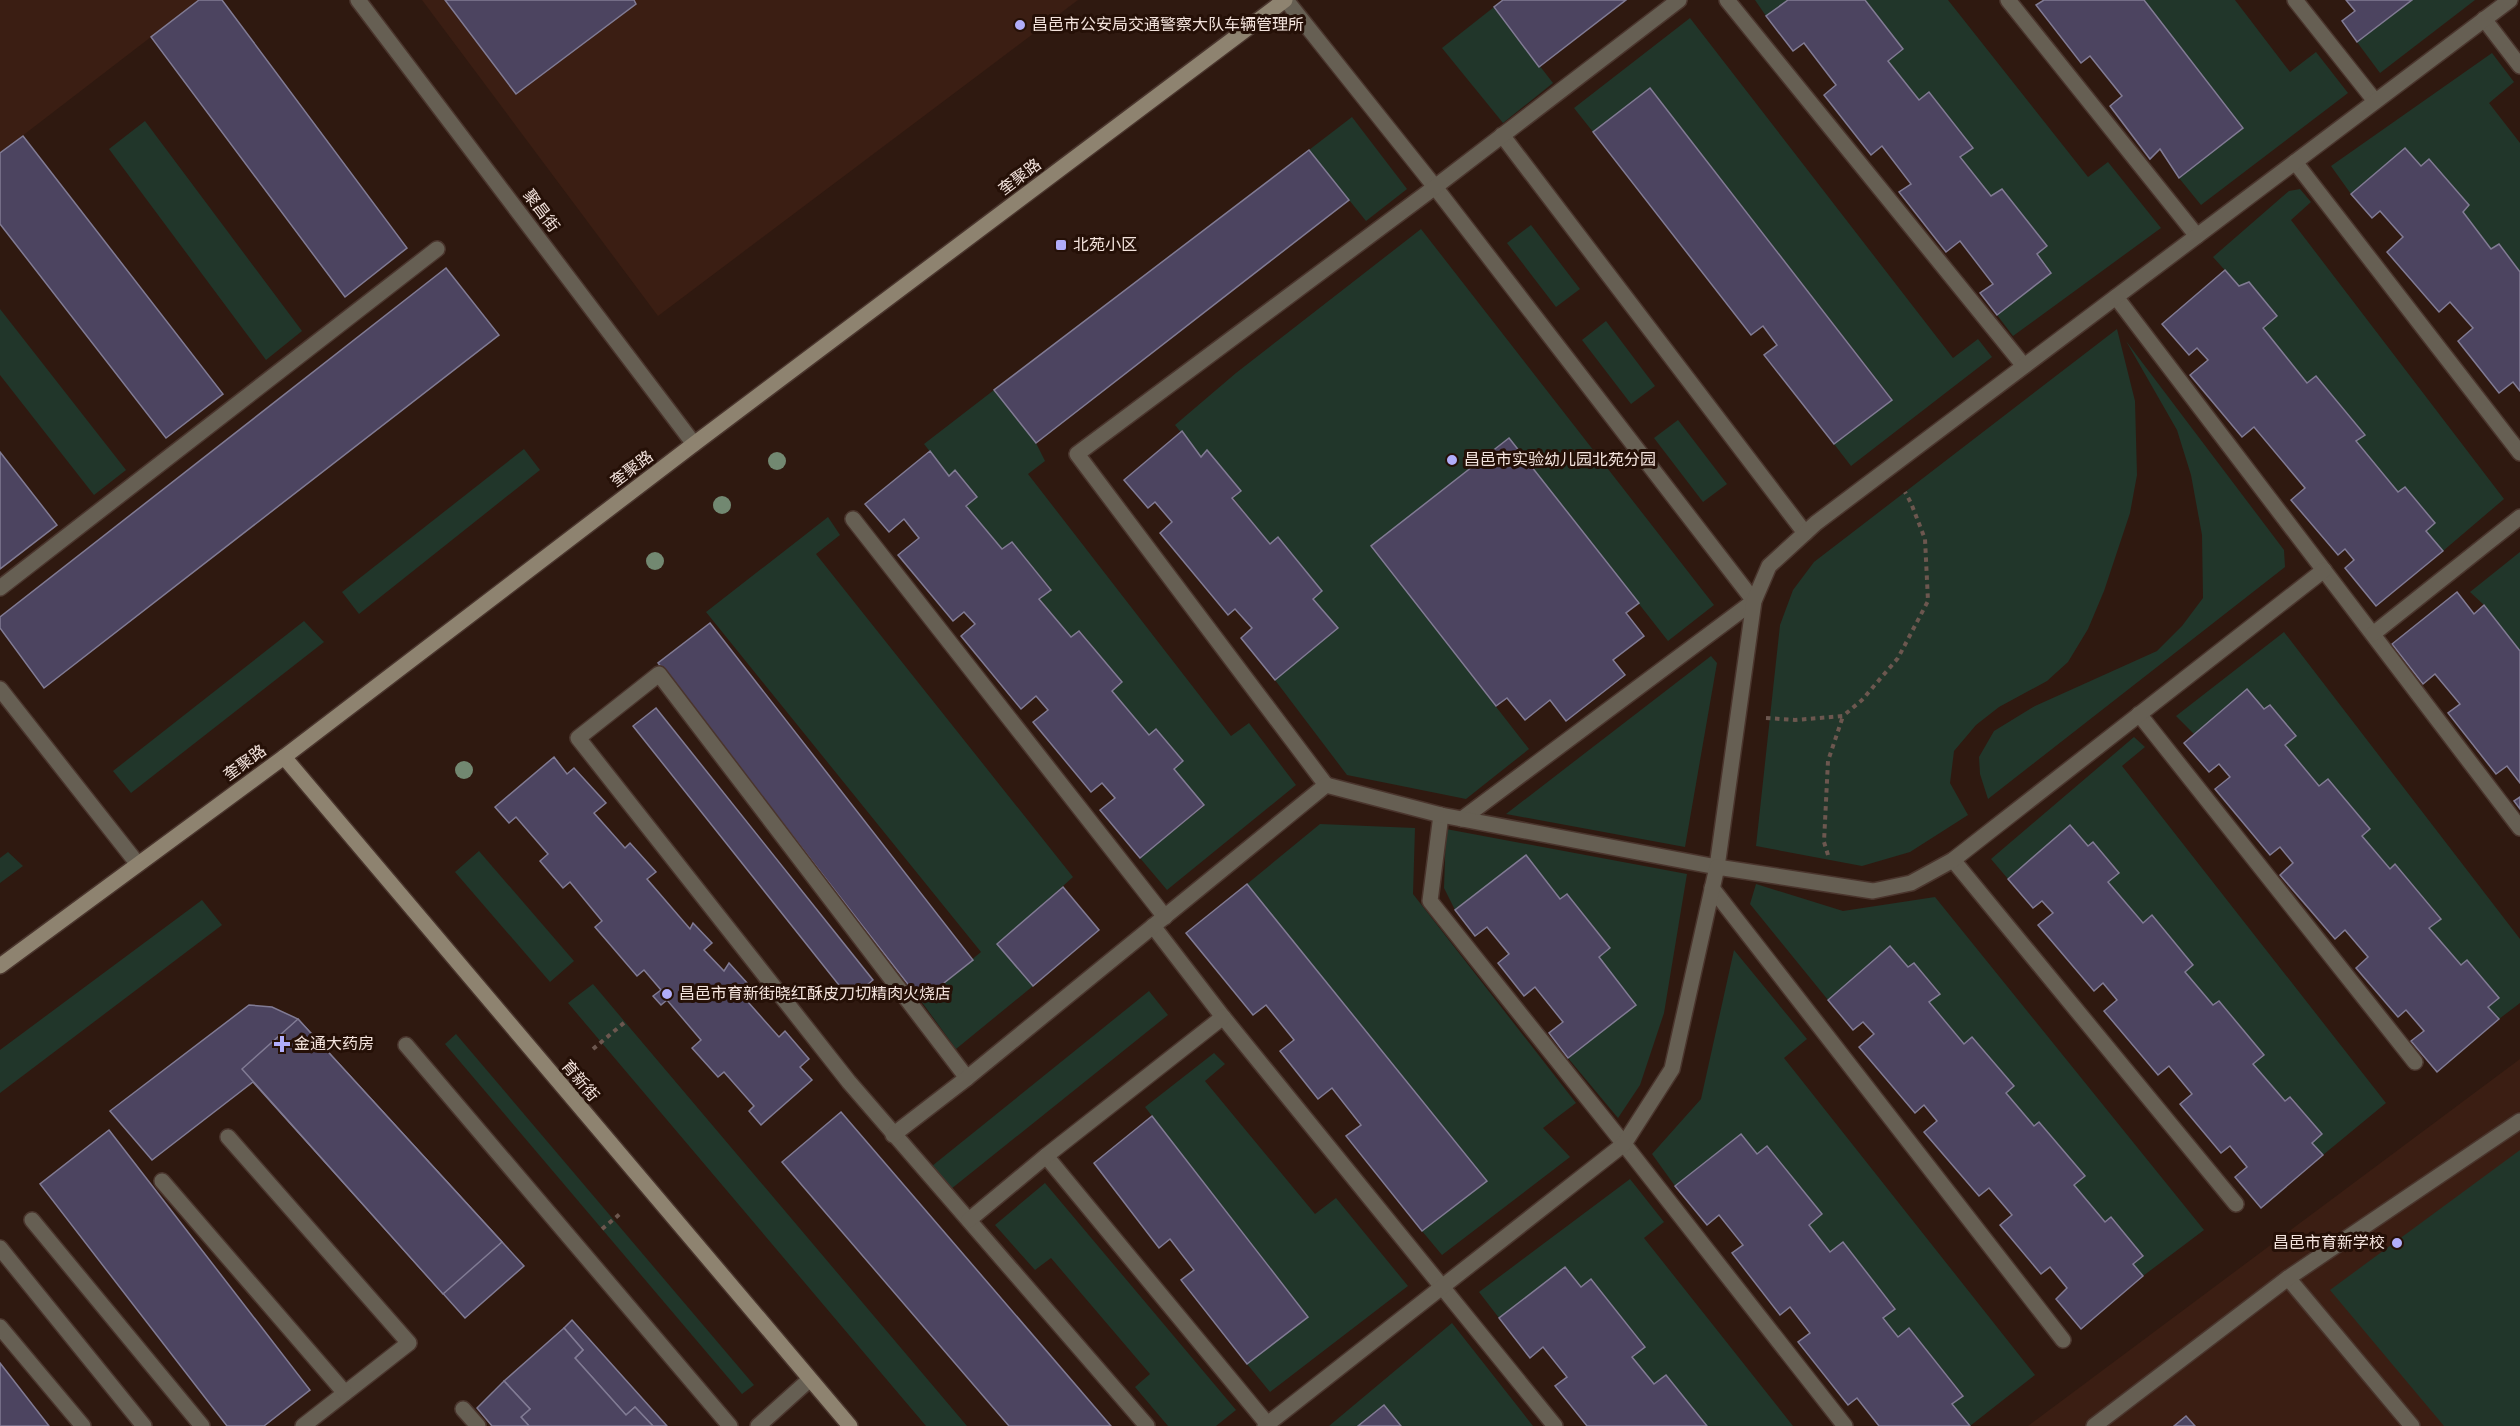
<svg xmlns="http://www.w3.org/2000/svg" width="2520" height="1426" viewBox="0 0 2520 1426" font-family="Signika,'Noto Sans SC',sans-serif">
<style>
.built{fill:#3b1e13}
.green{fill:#21362a}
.building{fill:#4c4460;stroke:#817b94;stroke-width:1.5}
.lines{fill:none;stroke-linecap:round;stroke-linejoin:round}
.lane-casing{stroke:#4a352d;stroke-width:18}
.street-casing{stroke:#4a352d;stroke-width:18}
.secondary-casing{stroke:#4a352d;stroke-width:18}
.path{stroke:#6c574f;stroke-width:4;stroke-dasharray:4.5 4.5;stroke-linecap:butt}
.lane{stroke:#665f53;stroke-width:15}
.street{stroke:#665f53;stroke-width:15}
.secondary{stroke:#8e8370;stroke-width:15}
.tree{fill:#728871}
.poi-dot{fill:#b1adfa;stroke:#251007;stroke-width:2}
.labels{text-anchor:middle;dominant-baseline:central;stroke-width:6;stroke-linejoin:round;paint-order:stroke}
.poi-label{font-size:16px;fill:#f3e3dd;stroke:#251007;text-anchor:start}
.street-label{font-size:16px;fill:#f3e3dd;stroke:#251007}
</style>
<rect width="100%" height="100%" fill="#2f1910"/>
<!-- built -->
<g class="built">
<path d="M0,0H199L0,153Z"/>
<path d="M422,0H1078L658,316Z"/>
<path d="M2520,1059V1426H2028Z"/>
</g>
<!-- green -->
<g class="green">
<path d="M1755,0H1788L1766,16Z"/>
<path d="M1865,0H1948L2088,177L2108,162L2161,228L2013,336L1997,315L2051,273L2037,254L2046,246L2003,190L1991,196L1960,157L1972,147L1929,92L1919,100L1888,61L1903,49Z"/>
<path d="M2144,0H2235L2290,72L2316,52L2348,93L2201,205L2179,178Z"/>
<path d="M2412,0H2475L2380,73L2357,42Z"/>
<path d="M1494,7L1553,83L1503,123L1442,48Z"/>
<path d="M1690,18L1953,358L1978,339L1992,357L1851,466L1834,444L1892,399L1651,89L1593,132L1574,108Z"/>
<path d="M2492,53L2514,82L2489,103L2520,143V272L2499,244L2491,249L2463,212L2468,204L2429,159L2421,166L2405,148L2351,194L2331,166Z"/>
<path d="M1352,117L1407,189L1366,221L1309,150Z"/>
<path d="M145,121L302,331L266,360L109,149Z"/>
<path d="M2300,189L2311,202L2291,220L2504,499L2443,551L2426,531L2435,523L2405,487L2398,492L2356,441L2364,434L2316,376L2307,383L2263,328L2277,316L2249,282L2239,286L2213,257L2289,191Z"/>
<path d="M1531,225L1580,289L1556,307L1507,243Z"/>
<path d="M1421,229L1714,605L1668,641L1509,438L1371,546L1529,749L1466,799L1347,775L1275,680L1337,628L1313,599L1322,591L1278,538L1270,544L1175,425L1236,373Z"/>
<path d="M0,309L126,470L94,495L0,375Z"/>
<path d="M1606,321L1655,386L1631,404L1582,340Z"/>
<path d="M2117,329L2135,401L2137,475L2130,513L2104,591L2088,629L2068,662L2047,681L1999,707L1976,725L1954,751L1950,783L1968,815L1910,852L1862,866L1756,846L1780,625L1793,590L1814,562Z"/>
<path d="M2126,341L2284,550L2285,567L1988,799L1980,774L1979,757L1994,731L2035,706L2157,651L2182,626L2203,598L2202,535L2191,475L2177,430Z"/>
<path d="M994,390L1036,443L1045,461L1028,474L1231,736L1249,723L1296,785L1167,890L1140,858L1204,806L1174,769L1183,761L1156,729L1149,735L1112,691L1122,682L1080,631L1071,637L1040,599L1051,589L1012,542L1002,549L966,506L977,497L955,470L949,476L924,444Z"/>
<path d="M1678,420L1727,484L1703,502L1654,438Z"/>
<path d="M524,449L540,470L359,614L342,592Z"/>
<path d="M828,517L840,535L816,554L1073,877L998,944L1033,986L956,1049L921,1001L981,952L706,612Z"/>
<path d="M2520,552V651L2484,605L2470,592Z"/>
<path d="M304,621L324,642L131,793L113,771Z"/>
<path d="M2284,632L2520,939V1003L2499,1019L2488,1007L2498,998L2461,965L2429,928L2441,918L2395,865L2390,869L2362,836L2370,828L2328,780L2319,786L2285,745L2295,736L2264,709L2247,689L2194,734L2176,716Z"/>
<path d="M1711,656L1717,663L1685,847L1506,814Z"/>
<path d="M2134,737L2145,747L2122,766L2386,1103L2323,1155L2312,1143L2322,1134L2291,1097L2285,1101L2253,1064L2264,1055L2219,1001L2213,1005L2185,972L2193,965L2152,916L2143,923L2108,882L2119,872L2093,842L2088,846L2070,826L2008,879L1991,859Z"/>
<path d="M1320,824L1415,828L1413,894L1576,1103L1543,1128L1570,1157L1442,1255L1422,1231L1486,1181L1247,884Z"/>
<path d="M1446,829L1687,874L1664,1013L1640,1085L1618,1118L1568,1058L1636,1005L1599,957L1610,947L1567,894L1560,899L1526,856L1455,910L1444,888Z"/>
<path d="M479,851L574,961L550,982L455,872Z"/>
<path d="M8,852L23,866L0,883V858Z"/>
<path d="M1756,884L1843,911L1935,897L2204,1230L2143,1276L2133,1264L2143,1255L2111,1218L2105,1222L2074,1185L2085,1176L2039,1122L2034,1126L2006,1093L2014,1086L1972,1037L1964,1044L1929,1002L1940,993L1914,963L1908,967L1890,947L1828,1000L1750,904Z"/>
<path d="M202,900L222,925L0,1093V1050Z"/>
<path d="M1734,950L1807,1039L1784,1058L2035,1375L1970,1426L1952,1404L1963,1395L1910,1329L1898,1337L1883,1318L1895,1308L1843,1243L1830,1252L1809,1225L1821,1214L1768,1147L1757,1154L1741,1134L1675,1186L1652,1154L1701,1099Z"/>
<path d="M593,984L625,1022L967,1426H926L568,1003Z"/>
<path d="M1149,991L1168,1015L951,1189L932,1166Z"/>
<path d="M456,1034L754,1385L742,1394L445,1044Z"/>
<path d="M1214,1053L1225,1064L1205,1081L1315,1214L1336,1198L1408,1286L1270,1392L1247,1364L1307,1317L1145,1107Z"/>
<path d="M2520,1150V1426H2444L2330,1290Z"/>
<path d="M1630,1179L1664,1222L1644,1238L1793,1426H1707L1666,1375L1654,1384L1632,1357L1645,1347L1591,1279L1581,1287L1565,1267L1499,1318L1479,1292Z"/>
<path d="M1045,1183L1236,1410L1216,1426H1168L1135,1387L1150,1374L1051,1258L1035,1270L995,1225Z"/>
<path d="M1452,1323L1533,1426H1401L1384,1405L1358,1426H1329Z"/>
</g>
<!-- building -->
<g class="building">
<path d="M199,0H222L407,248L345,297L151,37Z"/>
<path d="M445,0H634L636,4L516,94Z"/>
<path d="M1503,0H1626L1539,67L1494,7Z"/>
<path d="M1788,0H1865L1903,49L1888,61L1919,100L1929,92L1973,148L1960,157L1991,196L2002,189L2047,246L2037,254L2051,273L1997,315L1980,293L1993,284L1960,241L1946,252L1899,192L1911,184L1882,146L1871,155L1824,95L1836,85L1804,43L1793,51L1766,16Z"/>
<path d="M2044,0H2144L2243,128L2179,178L2160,149L2150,159L2110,106L2122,96L2090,56L2081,63L2036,5Z"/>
<path d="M2346,0H2412L2357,42L2342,21L2355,11Z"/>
<path d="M1650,88L1892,400L1834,444L1764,355L1777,345L1763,326L1751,335L1593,132Z"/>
<path d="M23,136L223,394L166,438L0,224V153Z"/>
<path d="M2405,148L2421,166L2429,159L2469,205L2463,212L2491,249L2499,244L2520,272V391L2513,382L2499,393L2458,341L2473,328L2450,302L2439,312L2387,252L2403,237L2380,211L2372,218L2351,194Z"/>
<path d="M1309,150L1349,200L1036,443L994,390Z"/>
<path d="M446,268L499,335L44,688L0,628V617Z"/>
<path d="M2225,270L2239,286L2249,282L2277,316L2263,328L2307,383L2316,376L2365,435L2356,441L2398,492L2405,487L2435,523L2426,531L2443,551L2376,606L2345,568L2354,560L2345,549L2338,555L2291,500L2305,488L2254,427L2242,437L2190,375L2208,360L2197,348L2189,355L2162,324Z"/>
<path d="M1182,431L1201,457L1207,450L1241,491L1232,498L1270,544L1278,537L1322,591L1313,599L1338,628L1275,680L1241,638L1252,628L1235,609L1228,615L1160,533L1172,522L1155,502L1148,508L1124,480Z"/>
<path d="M1509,438L1639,603L1626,613L1644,636L1613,660L1625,675L1566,721L1550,700L1525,720L1507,698L1496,706L1371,546Z"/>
<path d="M930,451L949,476L955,470L977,497L966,506L1002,549L1012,542L1051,590L1039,599L1071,637L1079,631L1122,682L1112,691L1149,735L1156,729L1183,761L1174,769L1204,805L1140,858L1100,810L1115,798L1102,783L1091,792L1033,722L1048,710L1036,696L1021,709L961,636L975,624L964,612L953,621L898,555L919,538L904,519L889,532L865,504Z"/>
<path d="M0,452L57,525L0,569Z"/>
<path d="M2457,592L2474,614L2484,605L2520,651V783L2507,766L2496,774L2448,713L2460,704L2435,674L2423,684L2392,644Z"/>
<path d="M710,623L973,960L921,1001L658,663Z"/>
<path d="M2247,689L2264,709L2270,705L2296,736L2285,745L2319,786L2328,779L2370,829L2362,836L2390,869L2395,864L2441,919L2429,928L2461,965L2467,960L2499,998L2488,1007L2499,1019L2437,1072L2411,1041L2424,1031L2406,1010L2398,1017L2356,968L2368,957L2345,930L2335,939L2280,875L2293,863L2280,847L2270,855L2215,789L2230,777L2219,764L2209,772L2184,743Z"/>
<path d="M656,708L873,980L850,999L633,726Z"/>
<path d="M554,757L567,774L574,768L606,803L594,813L625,848L630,843L656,872L647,879L690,929L693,923L712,943L704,950L724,971L729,963L757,994L748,1002L779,1037L785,1031L809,1059L800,1067L812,1080L761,1125L749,1111L754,1106L724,1072L718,1077L692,1048L701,1040L667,1000L661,1005L653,996L661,990L644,970L637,976L595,927L602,921L570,882L563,888L540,861L548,854L516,817L509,823L495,807Z"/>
<path d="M2520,797V809L2514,801Z"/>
<path d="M2070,825L2088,846L2093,842L2119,873L2108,882L2143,923L2152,915L2193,965L2185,972L2213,1005L2219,1001L2264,1055L2253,1064L2285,1101L2290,1097L2322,1134L2312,1143L2323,1155L2261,1208L2235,1177L2247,1167L2230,1146L2221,1153L2180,1104L2192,1094L2169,1066L2158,1075L2104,1011L2117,1000L2103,983L2094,991L2038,925L2053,913L2042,901L2033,908L2008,879Z"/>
<path d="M1526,855L1560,899L1567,894L1610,948L1599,957L1636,1005L1568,1058L1549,1033L1563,1022L1535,987L1524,996L1498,963L1509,954L1487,927L1475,936L1455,910Z"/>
<path d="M1247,884L1487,1181L1422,1231L1346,1136L1361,1125L1332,1088L1318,1099L1280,1051L1294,1040L1266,1005L1253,1015L1186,933Z"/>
<path d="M1063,887L1099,930L1033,986L997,944Z"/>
<path d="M1890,946L1908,967L1914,963L1940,994L1929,1002L1964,1044L1972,1037L2014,1086L2006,1093L2034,1126L2039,1122L2085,1176L2074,1185L2105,1222L2111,1217L2143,1256L2133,1264L2143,1276L2081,1329L2056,1299L2067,1288L2050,1267L2041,1274L2000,1225L2012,1215L1989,1188L1979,1196L1924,1132L1937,1121L1924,1105L1915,1113L1859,1047L1874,1034L1863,1022L1853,1030L1828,1000Z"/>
<path d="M249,1005L272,1007L298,1019L524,1266L465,1318L253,1082L152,1160L110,1111Z"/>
<path d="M298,1019L502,1242L443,1294L242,1069Z"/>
<path d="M841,1112L1111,1426H1009L782,1162Z"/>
<path d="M1152,1116L1308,1317L1247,1364L1181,1280L1194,1270L1170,1239L1159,1248L1094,1163Z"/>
<path d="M109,1130L310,1390L264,1426H227L40,1184Z"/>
<path d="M1741,1134L1757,1154L1767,1146L1822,1214L1809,1225L1830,1252L1843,1242L1895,1309L1883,1318L1898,1337L1909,1328L1963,1396L1952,1404L1970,1426H1879L1857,1398L1848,1405L1798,1342L1810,1333L1790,1307L1780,1315L1732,1253L1743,1245L1719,1215L1707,1225L1675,1186Z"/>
<path d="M1565,1267L1581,1287L1591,1279L1645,1347L1632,1357L1654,1384L1666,1375L1707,1426H1587L1555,1386L1567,1377L1543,1347L1530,1358L1499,1318Z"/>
<path d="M572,1320L667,1426H653L635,1407L626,1415L575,1358L583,1350L564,1328Z"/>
<path d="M564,1328L583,1350L575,1358L626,1415L635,1407L653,1426H529L521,1417L530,1409L504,1381Z"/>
<path d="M0,1363L49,1426H0Z"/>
<path d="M504,1381L530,1409L521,1417L529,1426H492L477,1408Z"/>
<path d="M1384,1405L1401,1426H1358Z"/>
<path d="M2186,1416L2195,1426H2174Z"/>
</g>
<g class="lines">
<!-- lane casing -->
<g class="lane-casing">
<g id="lane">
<path d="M1286,0L1435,187L1754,601L1462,819"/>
<path d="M1727,0L2024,366"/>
<path d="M2008,0L2197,236"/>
<path d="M2295,0L2375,101"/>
<path d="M2484,19L2520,66"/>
<path d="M1502,135L1805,533"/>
<path d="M2295,162L2520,453"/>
<path d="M2116,297L2520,828"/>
<path d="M853,519L1165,917"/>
<path d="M0,588L437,249"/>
<path d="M2373,634L2520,517"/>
<path d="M0,689L137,863"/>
<path d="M2139,714L2415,1062"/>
<path d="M1326,785L1077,454L1435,187L1679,0"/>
<path d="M1441,815L1430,901L1624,1144L1845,1426"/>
<path d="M1953,860L2236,1204"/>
<path d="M1712,888L2063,1340"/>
<path d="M1153,926L1223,1017L1555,1426"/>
<path d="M406,1045L730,1426"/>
<path d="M967,1078L659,674L578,738L849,1082L1147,1426"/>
<path d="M893,1135L967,1078L1326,785L1441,815L1717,867L1754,601L1769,566L1816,523L2510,0"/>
<path d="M228,1137L409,1343L303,1426"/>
<path d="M1046,1156L1269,1426"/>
<path d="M162,1181L345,1393"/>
<path d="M32,1220L202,1426"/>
<path d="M969,1220L1046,1156L1223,1017"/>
<path d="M0,1248L144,1426"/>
<path d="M2288,1278L2412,1426"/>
<path d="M0,1327L83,1426"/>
<path d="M463,1409L478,1426"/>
<path d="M758,1426L809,1380"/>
<path d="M1265,1426L1624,1144L1672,1069L1717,867L1873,891L1911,883L1953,860L2324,570"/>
<path d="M2094,1426L2288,1278L2520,1121"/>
</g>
</g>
<!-- street casing -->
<g class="street-casing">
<path id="street" d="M358,0L694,444"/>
</g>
<!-- secondary casing -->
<g class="secondary-casing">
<g id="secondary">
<path d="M284,757L850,1426"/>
<path d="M0,966L284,757L694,444L1285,0"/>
</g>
</g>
<!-- path -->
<g class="path">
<path d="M1766,718L1795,720L1843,716L1862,700L1898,658L1928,601L1925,539L1911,503L1905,492"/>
<path d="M1828,855L1824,842L1828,761L1843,716"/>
<path d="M593,1049L625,1022"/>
<path d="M602,1229L621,1213"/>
</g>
<!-- lane -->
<use href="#lane" class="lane"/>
<!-- street -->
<use href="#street" class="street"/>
<!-- secondary -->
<use href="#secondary" class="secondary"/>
</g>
<!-- trees -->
<g class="tree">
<circle cx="777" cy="461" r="9"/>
<circle cx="722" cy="505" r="9"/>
<circle cx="655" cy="561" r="9"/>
<circle cx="464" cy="770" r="9"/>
</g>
<!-- markers -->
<g class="poi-dot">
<circle cx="1020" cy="25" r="6"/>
<rect x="1055" y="239" width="12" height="12" rx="3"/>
<circle cx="1452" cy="460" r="6"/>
<circle cx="667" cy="994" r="6"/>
<path d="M279 1035h6v6h6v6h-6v6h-6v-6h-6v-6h6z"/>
<circle cx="2397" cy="1243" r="6"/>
</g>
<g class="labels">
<!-- poi labels -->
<g class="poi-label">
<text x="1032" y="25">昌邑市公安局交通警察大队车辆管理所</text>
<text x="1073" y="245">北苑小区</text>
<text x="1464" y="460">昌邑市实验幼儿园北苑分园</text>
<text x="679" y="994">昌邑市育新街晓红酥皮刀切精肉火烧店</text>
<text x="294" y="1044">金通大药房</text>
<text x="2385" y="1243" text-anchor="end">昌邑市育新学校</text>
</g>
<!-- street labels -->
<g class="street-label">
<text transform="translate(1020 177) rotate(-37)">奎聚路</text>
<text transform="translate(541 211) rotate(53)">聚昌街</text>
<text transform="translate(632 469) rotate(-37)">奎聚路</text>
<text transform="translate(245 763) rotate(-36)">奎聚路</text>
<text transform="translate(580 1081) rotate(50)">育新街</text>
</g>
</g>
</svg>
